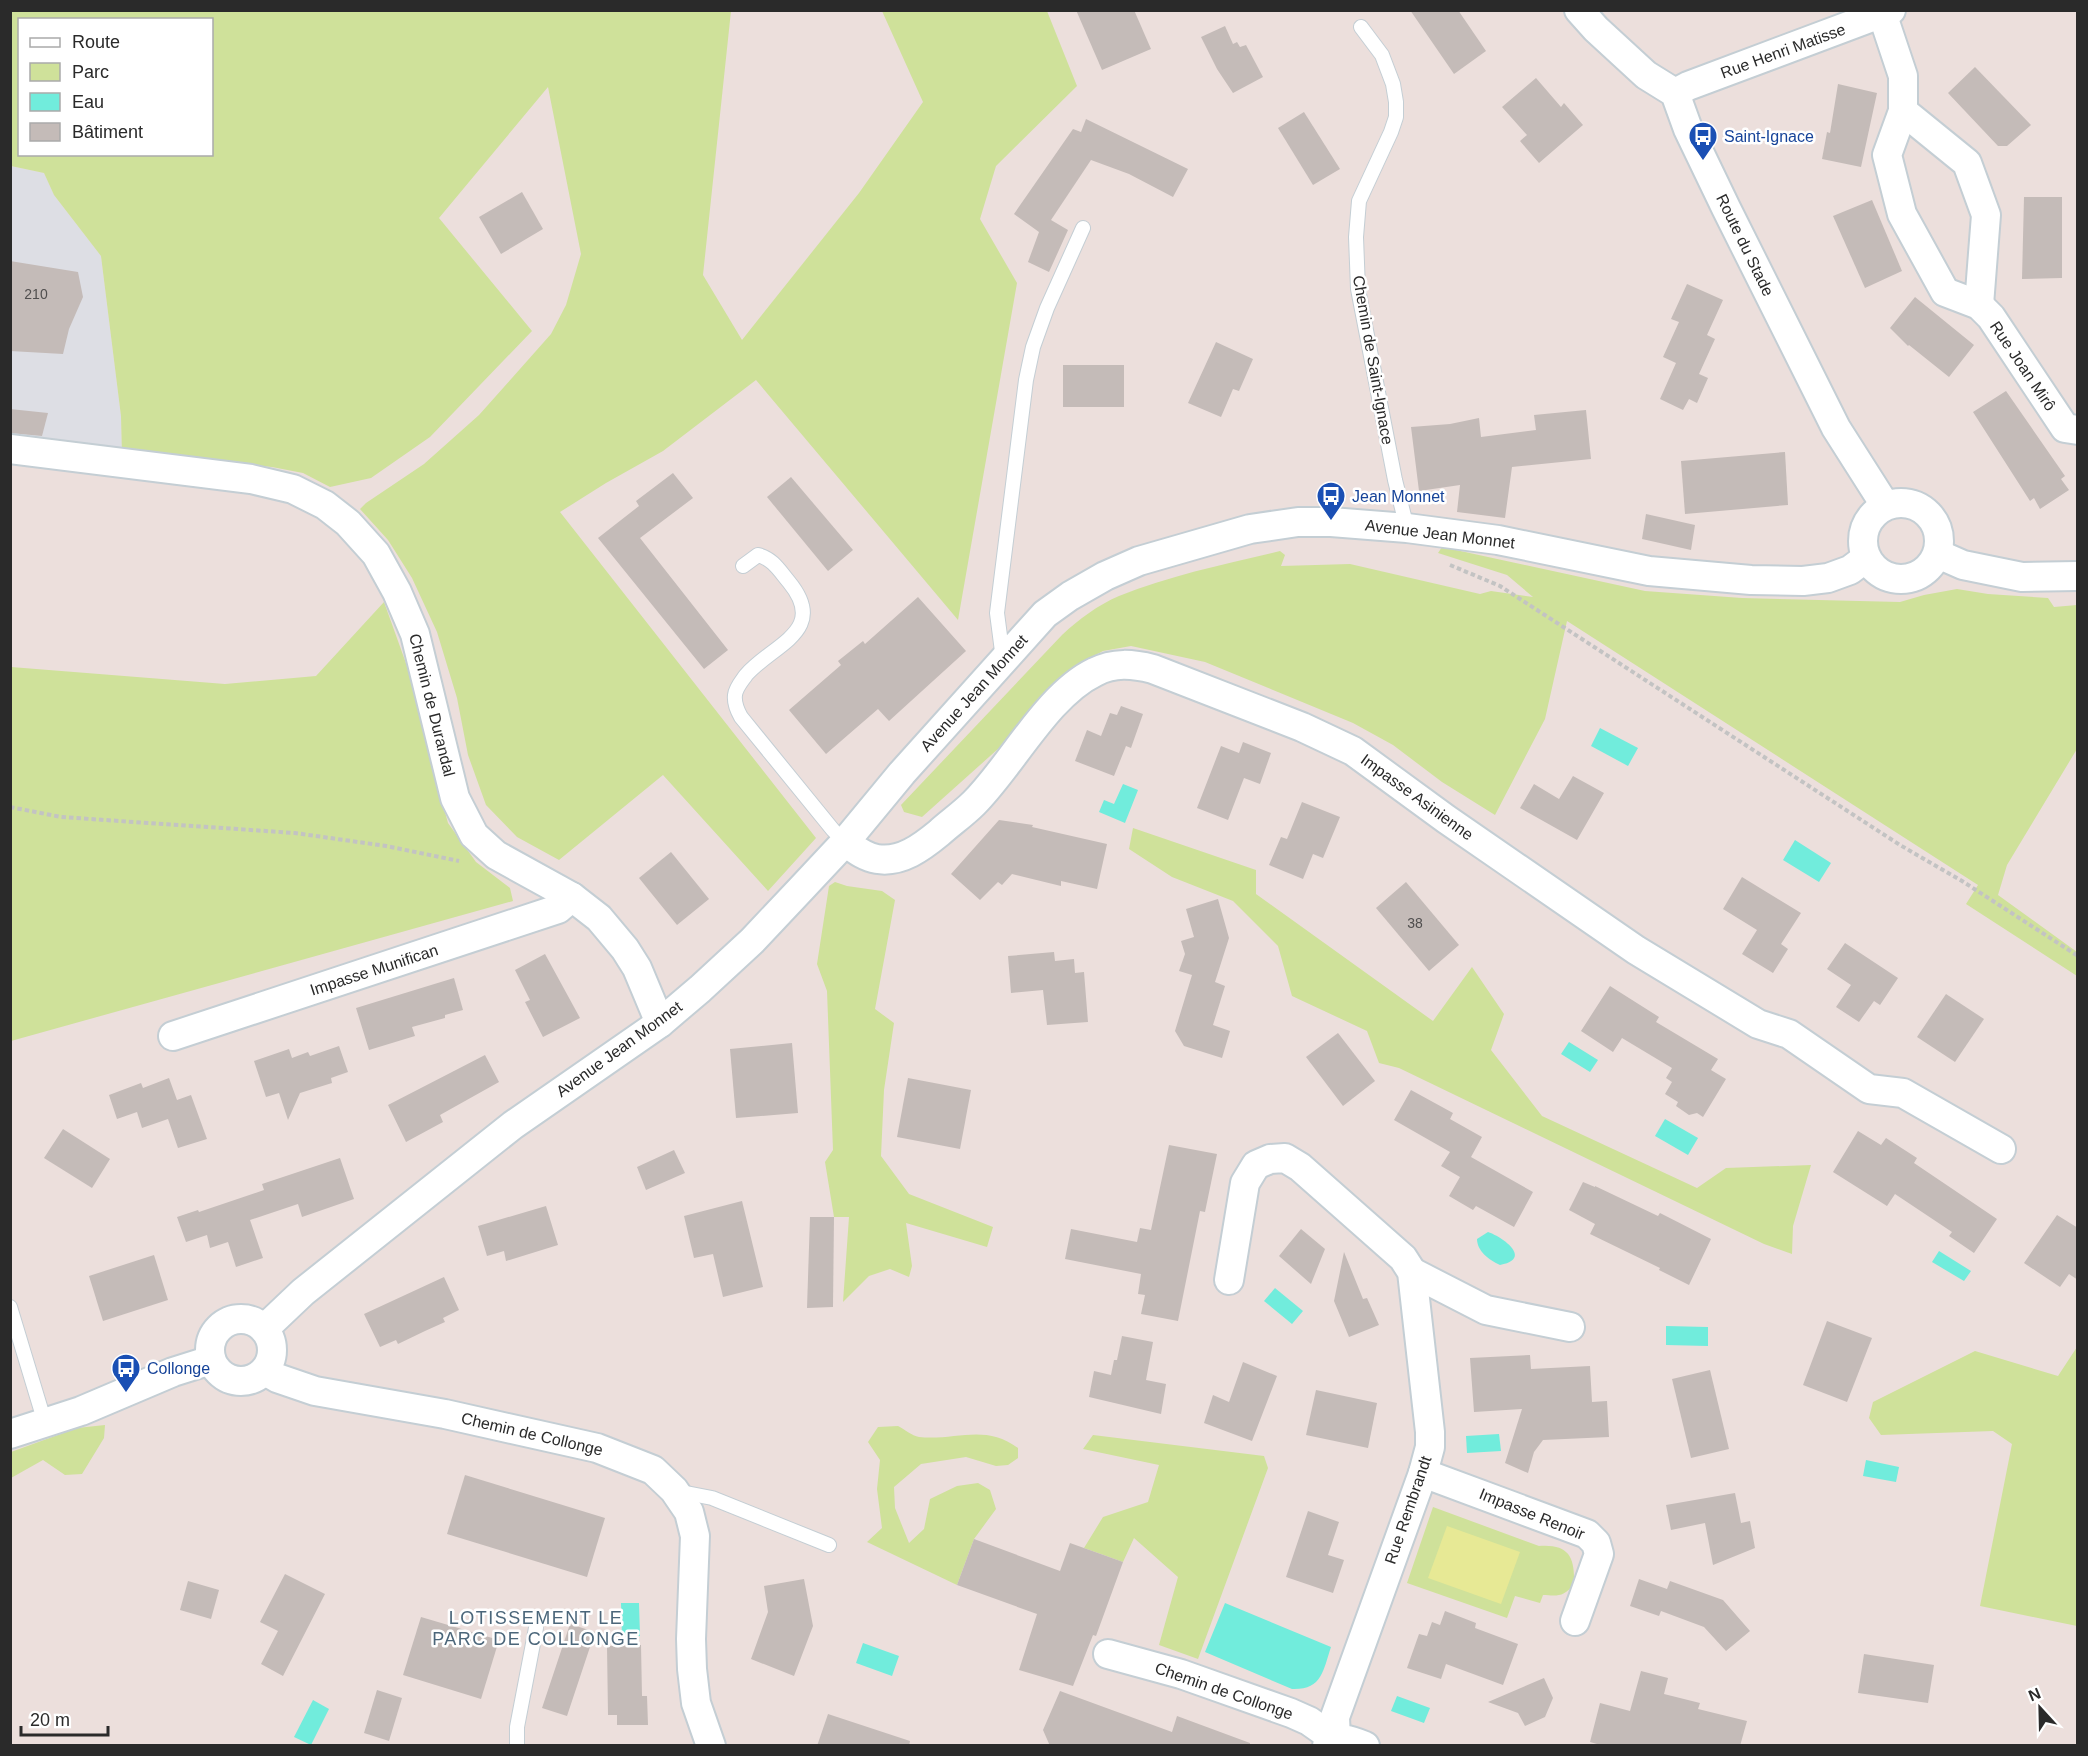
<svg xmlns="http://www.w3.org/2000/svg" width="2088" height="1756" viewBox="0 0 2088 1756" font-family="Helvetica,sans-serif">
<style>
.industrial{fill:#dddee4}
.green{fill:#cfe19a;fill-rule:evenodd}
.pitch{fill:#e7e995}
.water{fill:#71ecdc}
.building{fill:#c4bbb8}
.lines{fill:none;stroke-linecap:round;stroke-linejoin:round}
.service-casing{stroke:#c4ced4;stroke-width:16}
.minor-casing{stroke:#c4ced4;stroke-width:32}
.path{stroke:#c3c3c3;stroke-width:4;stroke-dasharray:4.5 3;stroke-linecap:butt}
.service{stroke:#fff;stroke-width:14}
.minor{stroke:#fff;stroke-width:28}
.labels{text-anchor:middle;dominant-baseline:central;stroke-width:5;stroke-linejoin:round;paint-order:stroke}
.number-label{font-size:14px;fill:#504e4e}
.street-label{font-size:16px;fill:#2a2a2a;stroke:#fff}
.transit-label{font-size:16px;fill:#164399;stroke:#fff;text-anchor:start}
.neighbourhood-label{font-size:18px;letter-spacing:1.5px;fill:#4b667a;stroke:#fff}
</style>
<rect width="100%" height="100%" fill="#ecdfdc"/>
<!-- industrial -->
<path class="industrial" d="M10,166L44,173L54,195L101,256L121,416L122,455L11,442Z"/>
<!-- green -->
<g class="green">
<path d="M10,11H731L703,275L742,340L859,193L923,102L882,11H1047L1077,86L996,166L980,219L1017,283L958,620L756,380L663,451L606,483L560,512L816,838L768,891L663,775L559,860L517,837L486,805L468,755L457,698L437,632L412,578L388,540L360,509L366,503L424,464L479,415L551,334L566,305L581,254L548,87L439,218L532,331L430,437L371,478L330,487L303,473L272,467L122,455L121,416L101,256L54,195L44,173L11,166ZM20,20H212V154H20Z"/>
<path d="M1442,547L1645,591L1742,598L1900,602L1924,595L1957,589L1988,594L2048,598L2054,607L2077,605V749L2007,865L1998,895L2077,952V976L1966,904L1978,885L1567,621L1545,719L1495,815L1442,782L1393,745L1353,723L1205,662L1131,646L1103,651L1073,667L1018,731L922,817L904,812L901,805L1062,635C1079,619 1098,605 1119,596C1170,575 1227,564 1280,551L1285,555L1281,566L1350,564L1480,594L1491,591L1533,597L1507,575L1438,553Z"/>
<path d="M384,602L412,680L437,783L448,823L476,862L510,888L513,901L11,1041V667L225,684L316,676Z"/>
<path d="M1133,828L1256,870V894L1433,1021L1472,967L1504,1014L1491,1050L1542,1116L1697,1188L1726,1168L1811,1165L1793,1226L1792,1254L1764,1244L1399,1068L1379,1063L1367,1031L1292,996L1278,946L1233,901L1172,877L1129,849Z"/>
<path d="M835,882L847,886L882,891L895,900L875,1009L894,1023L884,1090L881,1156L909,1194L993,1227L987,1247L906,1223L912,1266L909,1277L890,1269L869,1276L843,1302L849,1217H834L825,1162L833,1150L827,991L817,964L829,886Z"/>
<path d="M2077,1347V1626L1980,1606L2012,1444L1993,1431L1881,1435L1869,1418L1873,1402L1975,1351L2058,1376Z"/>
<path d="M105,1425L104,1438L82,1474L65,1475L43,1460L11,1478V1452L77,1428Z"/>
<path d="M898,1426C904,1429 912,1436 919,1437C955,1441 985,1423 1018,1448V1458L1008,1465L996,1466L966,1457L921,1464L894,1487L895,1508L909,1543L924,1529L930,1499L957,1486L978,1483L990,1490L996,1509L974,1539L957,1585L867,1542L882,1528L877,1489L880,1460L868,1442L878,1427Z"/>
<path d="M1093,1435L1264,1456L1268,1468L1198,1659L1159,1645L1178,1577L1134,1538L1123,1562L1084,1548L1103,1517L1148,1502L1159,1465L1083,1449Z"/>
<path d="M1433,1507L1539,1546C1569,1544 1575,1557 1574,1584C1564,1597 1558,1596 1543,1595L1540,1603L1515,1596L1507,1618L1407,1583Z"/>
</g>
<!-- pitch -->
<path class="pitch" d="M1447,1526L1520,1552L1501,1604L1428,1578Z"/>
<!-- water -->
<g class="water">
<path d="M1600,728L1638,748L1628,766L1591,746Z"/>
<path d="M1123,784L1138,790L1125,823L1099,812L1104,800L1114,804Z"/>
<path d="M1795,840L1831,863L1819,882L1783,860Z"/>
<path d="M1569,1042L1598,1060L1590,1072L1561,1054Z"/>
<path d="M1665,1119L1698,1138L1688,1155L1655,1136Z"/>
<path d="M1488,1232C1503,1237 1533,1259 1500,1265C1489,1260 1477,1251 1477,1239Z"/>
<path d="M1939,1251L1971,1271L1964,1281L1932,1262Z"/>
<path d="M1275,1288L1303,1311L1292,1324L1264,1301Z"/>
<path d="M1666,1326L1708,1327V1346L1666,1345Z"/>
<path d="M1499,1434L1501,1451L1467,1453L1466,1436Z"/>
<path d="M1866,1460L1899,1467L1896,1482L1863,1476Z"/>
<path d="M639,1603L640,1636L622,1637L621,1603Z"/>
<path d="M1225,1603L1331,1647C1323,1671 1322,1690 1292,1689L1205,1652Z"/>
<path d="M863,1643L899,1656L892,1676L856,1663Z"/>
<path d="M1397,1696L1430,1708L1424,1723L1391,1711Z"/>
<path d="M313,1700L329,1709L311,1745L294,1737Z"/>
</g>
<!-- building -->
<g class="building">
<path d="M1076,10H1134L1151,49L1102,70Z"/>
<path d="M1410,10H1458L1486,51L1454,74Z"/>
<path d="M1225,26L1233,44L1237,42L1240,47L1246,45L1263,77L1233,93L1217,69L1201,37Z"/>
<path d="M1975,67L2031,125L2007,146H1998L1948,93Z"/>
<path d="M1536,78L1561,107L1564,103L1583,125L1539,163L1520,141L1527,135L1502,107Z"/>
<path d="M1838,84L1877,93L1861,167L1822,159L1827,132L1830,133Z"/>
<path d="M1304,112L1340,169L1313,185L1278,128Z"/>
<path d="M1086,119L1188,169L1173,197L1129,174L1091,160L1051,220L1068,230L1049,272L1028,262L1039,232L1014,214L1073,129L1081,132Z"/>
<path d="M522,192L543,229L501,254L479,217Z"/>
<path d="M2024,197H2062V278L2022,279Z"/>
<path d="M1872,200L1902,271L1865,288L1833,216Z"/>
<path d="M10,261L78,272L83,297L69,329L63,354L10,351Z"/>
<path d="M1687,284L1723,300L1707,335L1715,339L1699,374L1708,378L1697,403L1689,399L1683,410L1660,399L1676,363L1663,357L1679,322L1671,319Z"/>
<path d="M1915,297L1974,345L1949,377L1909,345L1908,346L1890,328Z"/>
<path d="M1216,342L1253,359L1239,391L1233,389L1221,417L1188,403Z"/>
<rect x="1063" y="365" width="61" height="42"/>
<path d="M2006,391L2065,476L2061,479L2069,490L2040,509L2034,498L2030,501L1973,412Z"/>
<path d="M10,409L48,413L42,436L10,433Z"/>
<path d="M1586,410L1591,459L1512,467L1505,518L1457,512L1460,485L1419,491L1411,427L1450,424L1479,418L1481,437L1536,430L1534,415Z"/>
<path d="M1785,452L1788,505L1685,514L1681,461Z"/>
<path d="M673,473L693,498L640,538L728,650L704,669L598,538L639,506L636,501Z"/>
<path d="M791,477L853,550L828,571L767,497Z"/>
<path d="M1646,514L1695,525L1691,550L1642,539Z"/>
<path d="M918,597L966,651L889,721L878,709L826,754L789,710L841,665L838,661L863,641L865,644Z"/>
<path d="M1121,706L1143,714L1131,748L1126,746L1114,776L1075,761L1087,730L1101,736L1110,713L1117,715Z"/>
<path d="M1243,742L1271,753L1260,784L1244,778L1228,820L1197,808L1221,746L1239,753Z"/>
<path d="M1573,776L1604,793L1577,840L1520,808L1534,784L1559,799Z"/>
<path d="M1302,802L1340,817L1323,858L1313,854L1303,879L1269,865L1281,837L1287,839Z"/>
<path d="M999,820L1033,825L1032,827L1107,844L1097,889L1061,881V886L1012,874L1002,885L998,882L980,900L951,874Z"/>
<path d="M671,852L709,899L677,925L639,878Z"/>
<path d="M1742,877L1801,913L1781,944L1788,949L1773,973L1742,954L1757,930L1723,909Z"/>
<path d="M1406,882L1459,945L1429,971L1376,908Z"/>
<path d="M1218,899L1229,938L1215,982L1225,986L1213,1025L1230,1031L1222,1058L1184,1046L1175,1031L1192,975L1179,971L1185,954L1181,941L1194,937L1186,909Z"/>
<path d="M1845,943L1898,978L1880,1005L1874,1001L1859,1022L1836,1007L1851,985L1827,969Z"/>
<path d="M1054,952L1055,961L1074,959L1075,973L1084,972L1088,1022L1047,1025L1043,990L1011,993L1008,956Z"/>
<path d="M545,954L580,1018L543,1037L525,1002L530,1000L515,970Z"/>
<path d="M454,978L463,1010L445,1015V1018L412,1027L415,1036L369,1050L356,1008Z"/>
<path d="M1610,986L1659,1017L1656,1022L1718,1059L1711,1070L1726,1079L1703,1117L1697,1113L1689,1115L1676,1106L1678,1102L1665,1094L1672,1082L1666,1078L1672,1068L1622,1038L1613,1052L1581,1031Z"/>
<path d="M1946,994L1984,1019L1955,1062L1917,1037Z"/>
<path d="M1338,1033L1375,1081L1343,1106L1306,1057Z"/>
<path d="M792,1043L798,1113L736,1118L730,1049Z"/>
<path d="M339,1046L348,1072L331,1078L332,1083L300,1093L288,1120L279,1093L266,1097L254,1061L289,1049L292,1058L308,1052L310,1056Z"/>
<path d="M485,1055L499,1082L440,1115L443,1122L406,1142L388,1105Z"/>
<path d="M169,1078L177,1100L191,1095L207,1139L178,1148L168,1119L142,1128L137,1112L117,1119L109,1095L141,1083L143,1088Z"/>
<path d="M908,1078L971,1090L960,1149L897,1137Z"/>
<path d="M1411,1090L1453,1113L1450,1119L1482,1137L1471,1157L1533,1192L1514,1227L1476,1206L1473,1210L1449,1196L1460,1177L1441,1166L1450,1152L1394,1120Z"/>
<path d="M63,1129L110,1159L92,1188L44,1158Z"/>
<path d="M1858,1131L1881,1145L1886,1138L1917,1158L1914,1163L1997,1219L1974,1253L1949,1236L1952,1232L1895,1194L1887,1206L1833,1172Z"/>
<path d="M1169,1145L1217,1154L1205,1212L1200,1211L1178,1321L1141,1314L1145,1295L1138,1294L1141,1274L1065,1259L1071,1229L1137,1242L1140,1228L1151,1230Z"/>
<path d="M674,1150L685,1173L646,1190L637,1167Z"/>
<path d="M340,1158L354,1199L302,1217L298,1204L250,1220L263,1258L236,1267L228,1242L210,1248L207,1235L186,1242L177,1217L198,1210L199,1212L264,1190L262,1184Z"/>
<path d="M1583,1182L1595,1187V1186L1658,1216L1660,1213L1711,1239L1689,1285L1659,1270L1660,1268L1590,1234L1595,1224L1569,1210Z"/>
<path d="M742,1201L763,1287L723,1297L713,1254L694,1258L684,1216Z"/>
<path d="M546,1206L558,1245L506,1261L504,1251L487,1256L478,1226Z"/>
<path d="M2057,1215L2078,1228V1280L2069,1274L2060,1287L2024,1263Z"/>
<path d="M810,1217H834L833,1307L807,1308Z"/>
<path d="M1301,1229L1325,1249L1311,1284L1279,1256Z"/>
<path d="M1344,1252L1363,1299L1367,1298L1379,1325L1349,1337L1334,1301Z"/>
<path d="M154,1255L168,1300L103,1321L89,1276Z"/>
<path d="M444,1277L459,1310L443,1318L445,1322L425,1331L398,1344L396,1340L380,1347L364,1314Z"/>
<path d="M1827,1321L1872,1338L1847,1402L1803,1385Z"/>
<path d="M1122,1336L1153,1342L1146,1380L1166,1384L1161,1414L1089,1397L1094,1371L1111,1375L1114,1360H1117Z"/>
<path d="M1530,1355L1531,1369L1590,1366L1592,1402L1607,1401L1609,1437L1543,1440L1534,1452L1528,1473L1505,1463L1522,1409L1474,1412L1470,1358Z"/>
<path d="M1243,1362L1277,1376L1252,1441L1204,1423L1213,1395L1229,1402Z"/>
<path d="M1710,1370L1729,1449L1691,1458L1672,1379Z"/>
<path d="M1316,1390L1377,1403L1368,1448L1306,1435Z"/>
<path d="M465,1475L605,1518L587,1577L447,1534Z"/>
<path d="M1735,1493L1741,1523L1750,1521L1755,1548L1713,1565L1705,1523L1671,1530L1666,1505Z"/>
<path d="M1308,1511L1339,1522L1328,1555L1344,1560L1333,1593L1286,1577Z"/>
<path d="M974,1539L1060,1571L1070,1543L1123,1562L1096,1636L1093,1635L1073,1686L1019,1670L1037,1614L957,1585Z"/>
<path d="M285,1574L325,1594L283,1676L261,1664L278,1631L260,1622Z"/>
<path d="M804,1579L813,1626L794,1676L751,1659L768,1612L764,1586Z"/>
<path d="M1639,1579L1667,1589L1670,1581L1723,1600L1750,1631L1726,1651L1704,1627L1661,1611L1659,1616L1630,1606Z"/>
<path d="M188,1581L219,1590L211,1619L180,1610Z"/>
<path d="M1445,1611L1476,1623L1475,1628L1518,1644L1503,1685L1446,1664L1441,1679L1407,1668L1419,1634L1427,1636L1432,1622L1440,1625Z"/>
<path d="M421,1617L499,1640L481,1699L403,1675Z"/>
<path d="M570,1624L595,1632L567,1716L542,1708Z"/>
<path d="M641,1645L642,1696H647L648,1725H617V1715H608L607,1646Z"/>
<path d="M1864,1654L1934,1665L1928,1703L1858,1693Z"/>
<path d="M1641,1671L1668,1678L1664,1694L1700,1703L1698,1709L1747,1721L1740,1746H1604L1590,1742L1600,1703L1630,1711Z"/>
<path d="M1544,1678L1553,1698L1545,1717L1525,1726L1518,1713L1488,1702Z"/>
<path d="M377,1690L402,1698L389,1741L364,1733Z"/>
<path d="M1060,1691L1172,1732L1177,1716L1250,1743V1746H1050L1043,1730Z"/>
<path d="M828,1714L910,1741L909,1746H817Z"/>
</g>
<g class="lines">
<!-- service casing -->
<g class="service-casing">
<g id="service">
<path d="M1361,27L1382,55L1393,84L1396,102V117L1391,132L1359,201L1356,237L1358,289L1395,480L1407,528"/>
<path d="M743,566L758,555C773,559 779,570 789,582C829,631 773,644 746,675C742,681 736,687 735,695C734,703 737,710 741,717L833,830L845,842"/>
<path d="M1003,659L997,613L1026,380L1033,347L1047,308L1083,228"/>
<path d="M10,1307L45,1423"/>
<path d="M676,1491L712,1498L829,1545"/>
<path d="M517,1746V1727L536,1628"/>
</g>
</g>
<!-- minor casing -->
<g class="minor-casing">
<g id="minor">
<path d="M1579,10L1596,29L1646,75L1675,93L1688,129L1726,208L1836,428L1885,505"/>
<path d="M1881,10L1903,76V111L1887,155L1902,214L1945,292L1979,305L1991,317L2065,428L2078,430"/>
<path d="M1675,93L1688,86L1891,10"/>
<path d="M1903,111L1967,163L1986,215L1979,305"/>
<path d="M10,449L251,479L293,489L325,505L348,523L376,554L397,592L415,634L455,798L474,835L496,855L572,897L599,918L625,949L637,968L660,1023"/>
<circle cx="1901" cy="541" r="38"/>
<path d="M1938,554L1963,565L2022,577L2078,576"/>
<path d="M845,842C855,849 864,857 877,859C901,863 922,847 939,833C950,823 963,814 974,803C1012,765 1047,695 1095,672C1114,662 1133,664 1153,669L1302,727L1353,751L1446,819L1636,950L1758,1024L1789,1034L1869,1089L1903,1093L2001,1149"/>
<path d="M173,1036L558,909L572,897"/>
<path d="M1412,1272L1486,1310L1570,1327"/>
<path d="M1229,1280L1245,1183L1256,1165L1270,1159L1285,1158L1300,1167L1403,1258L1412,1272L1430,1432V1447L1423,1473L1335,1717L1336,1740"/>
<circle cx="241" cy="1350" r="31"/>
<path d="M264,1329L303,1292L513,1125L660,1023L700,989L752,941L801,889L845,842L902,773L1045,614L1070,596L1105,576L1139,561L1250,529L1298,522H1331L1407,528L1498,540L1649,571L1751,580L1803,581L1828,578L1850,570L1866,558"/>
<path d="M265,1371L277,1378L315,1391L445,1414L597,1448L653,1470L674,1490L689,1512L695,1536L691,1639L692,1669L696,1703L711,1746"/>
<path d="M10,1434L81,1411L173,1372L211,1360"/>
<path d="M1423,1473L1587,1534L1596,1543L1599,1554L1575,1621"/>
<path d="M1108,1654L1181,1674L1291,1713L1309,1721L1336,1740"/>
<path d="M1327,1746C1340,1735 1351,1740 1365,1746"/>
</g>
</g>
<!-- path -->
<g class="path">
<path d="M1450,565L1500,586L1900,845L1962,881L2078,956"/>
<path d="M10,807L61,817L295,833L386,846L459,861"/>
</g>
<!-- service -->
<use href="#service" class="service"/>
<!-- minor -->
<use href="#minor" class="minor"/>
</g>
<!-- icons -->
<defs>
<g id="bus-pin" transform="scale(1.5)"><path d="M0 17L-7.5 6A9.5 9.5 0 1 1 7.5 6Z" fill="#1a4fb4" stroke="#fff"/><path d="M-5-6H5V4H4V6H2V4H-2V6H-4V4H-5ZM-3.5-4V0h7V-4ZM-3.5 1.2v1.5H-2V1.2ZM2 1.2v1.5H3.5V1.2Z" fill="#fff"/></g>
</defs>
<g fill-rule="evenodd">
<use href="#bus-pin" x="1703" y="136"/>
<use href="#bus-pin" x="1331" y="496"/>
<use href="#bus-pin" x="126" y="1368"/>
</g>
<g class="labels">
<!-- number labels -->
<g class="number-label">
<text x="36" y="294">210</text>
<text x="1415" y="923">38</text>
</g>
<!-- street labels -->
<g class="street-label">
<text transform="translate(1783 51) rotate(-20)">Rue Henri Matisse</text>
<text transform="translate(1745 245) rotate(64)">Route du Stade</text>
<text transform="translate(1373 360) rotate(80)">Chemin de Saint-Ignace</text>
<text transform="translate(2023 366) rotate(56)">Rue Joan Mirô</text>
<text transform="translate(1440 534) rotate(7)">Avenue Jean Monnet</text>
<text transform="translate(974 693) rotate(-48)">Avenue Jean Monnet</text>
<text transform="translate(432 705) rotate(76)">Chemin de Durandal</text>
<text transform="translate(1417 797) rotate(36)">Impasse Asinienne</text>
<text transform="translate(374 970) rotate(-18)">Impasse Munifican</text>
<text transform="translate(619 1049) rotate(-36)">Avenue Jean Monnet</text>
<text transform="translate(532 1434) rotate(13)">Chemin de Collonge</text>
<text transform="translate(1408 1510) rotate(-71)">Rue Rembrandt</text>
<text transform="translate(1532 1514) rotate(22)">Impasse Renoir</text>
<text transform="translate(1224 1691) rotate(19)">Chemin de Collonge</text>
</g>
<!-- transit labels -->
<g class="transit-label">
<text x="1724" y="136">Saint-Ignace</text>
<text x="1352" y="496">Jean Monnet</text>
<text x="147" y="1368">Collonge</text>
</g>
<!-- neighbourhood labels -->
<g class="neighbourhood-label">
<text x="536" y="1618">LOTISSEMENT LE<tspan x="536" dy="21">PARC DE COLLONGE</tspan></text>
</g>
</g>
<!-- border -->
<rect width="2088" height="1756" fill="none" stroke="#2a2a2a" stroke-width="24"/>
<!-- legend -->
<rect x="18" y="18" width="195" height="138" fill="#ffffff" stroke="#aaaaaa" stroke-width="1.5"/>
<rect x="30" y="38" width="30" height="9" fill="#ffffff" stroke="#aaaaaa" stroke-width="1.5"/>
<text x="72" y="48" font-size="18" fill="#2a2a2a">Route</text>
<rect x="30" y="63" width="30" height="18" fill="#cfe19a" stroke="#aaaaaa" stroke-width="1.5"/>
<text x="72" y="78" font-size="18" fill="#2a2a2a">Parc</text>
<rect x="30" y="93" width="30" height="18" fill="#71ecdc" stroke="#aaaaaa" stroke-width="1.5"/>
<text x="72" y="108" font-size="18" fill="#2a2a2a">Eau</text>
<rect x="30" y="123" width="30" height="18" fill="#c4bbb8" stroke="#aaaaaa" stroke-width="1.5"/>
<text x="72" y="138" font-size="18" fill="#2a2a2a">Bâtiment</text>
<!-- north arrow -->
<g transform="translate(2040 1708) rotate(338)" stroke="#ffffff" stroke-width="4.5" paint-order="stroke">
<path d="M0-4.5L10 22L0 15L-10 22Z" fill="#2a2a2a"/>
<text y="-9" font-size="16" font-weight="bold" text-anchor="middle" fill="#2a2a2a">N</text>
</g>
<!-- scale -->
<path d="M21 1726v9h87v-9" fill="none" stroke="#2a2a2a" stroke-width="3"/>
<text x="30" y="1726" font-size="18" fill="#2a2a2a" stroke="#ffffff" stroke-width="4.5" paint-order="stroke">20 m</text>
</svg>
